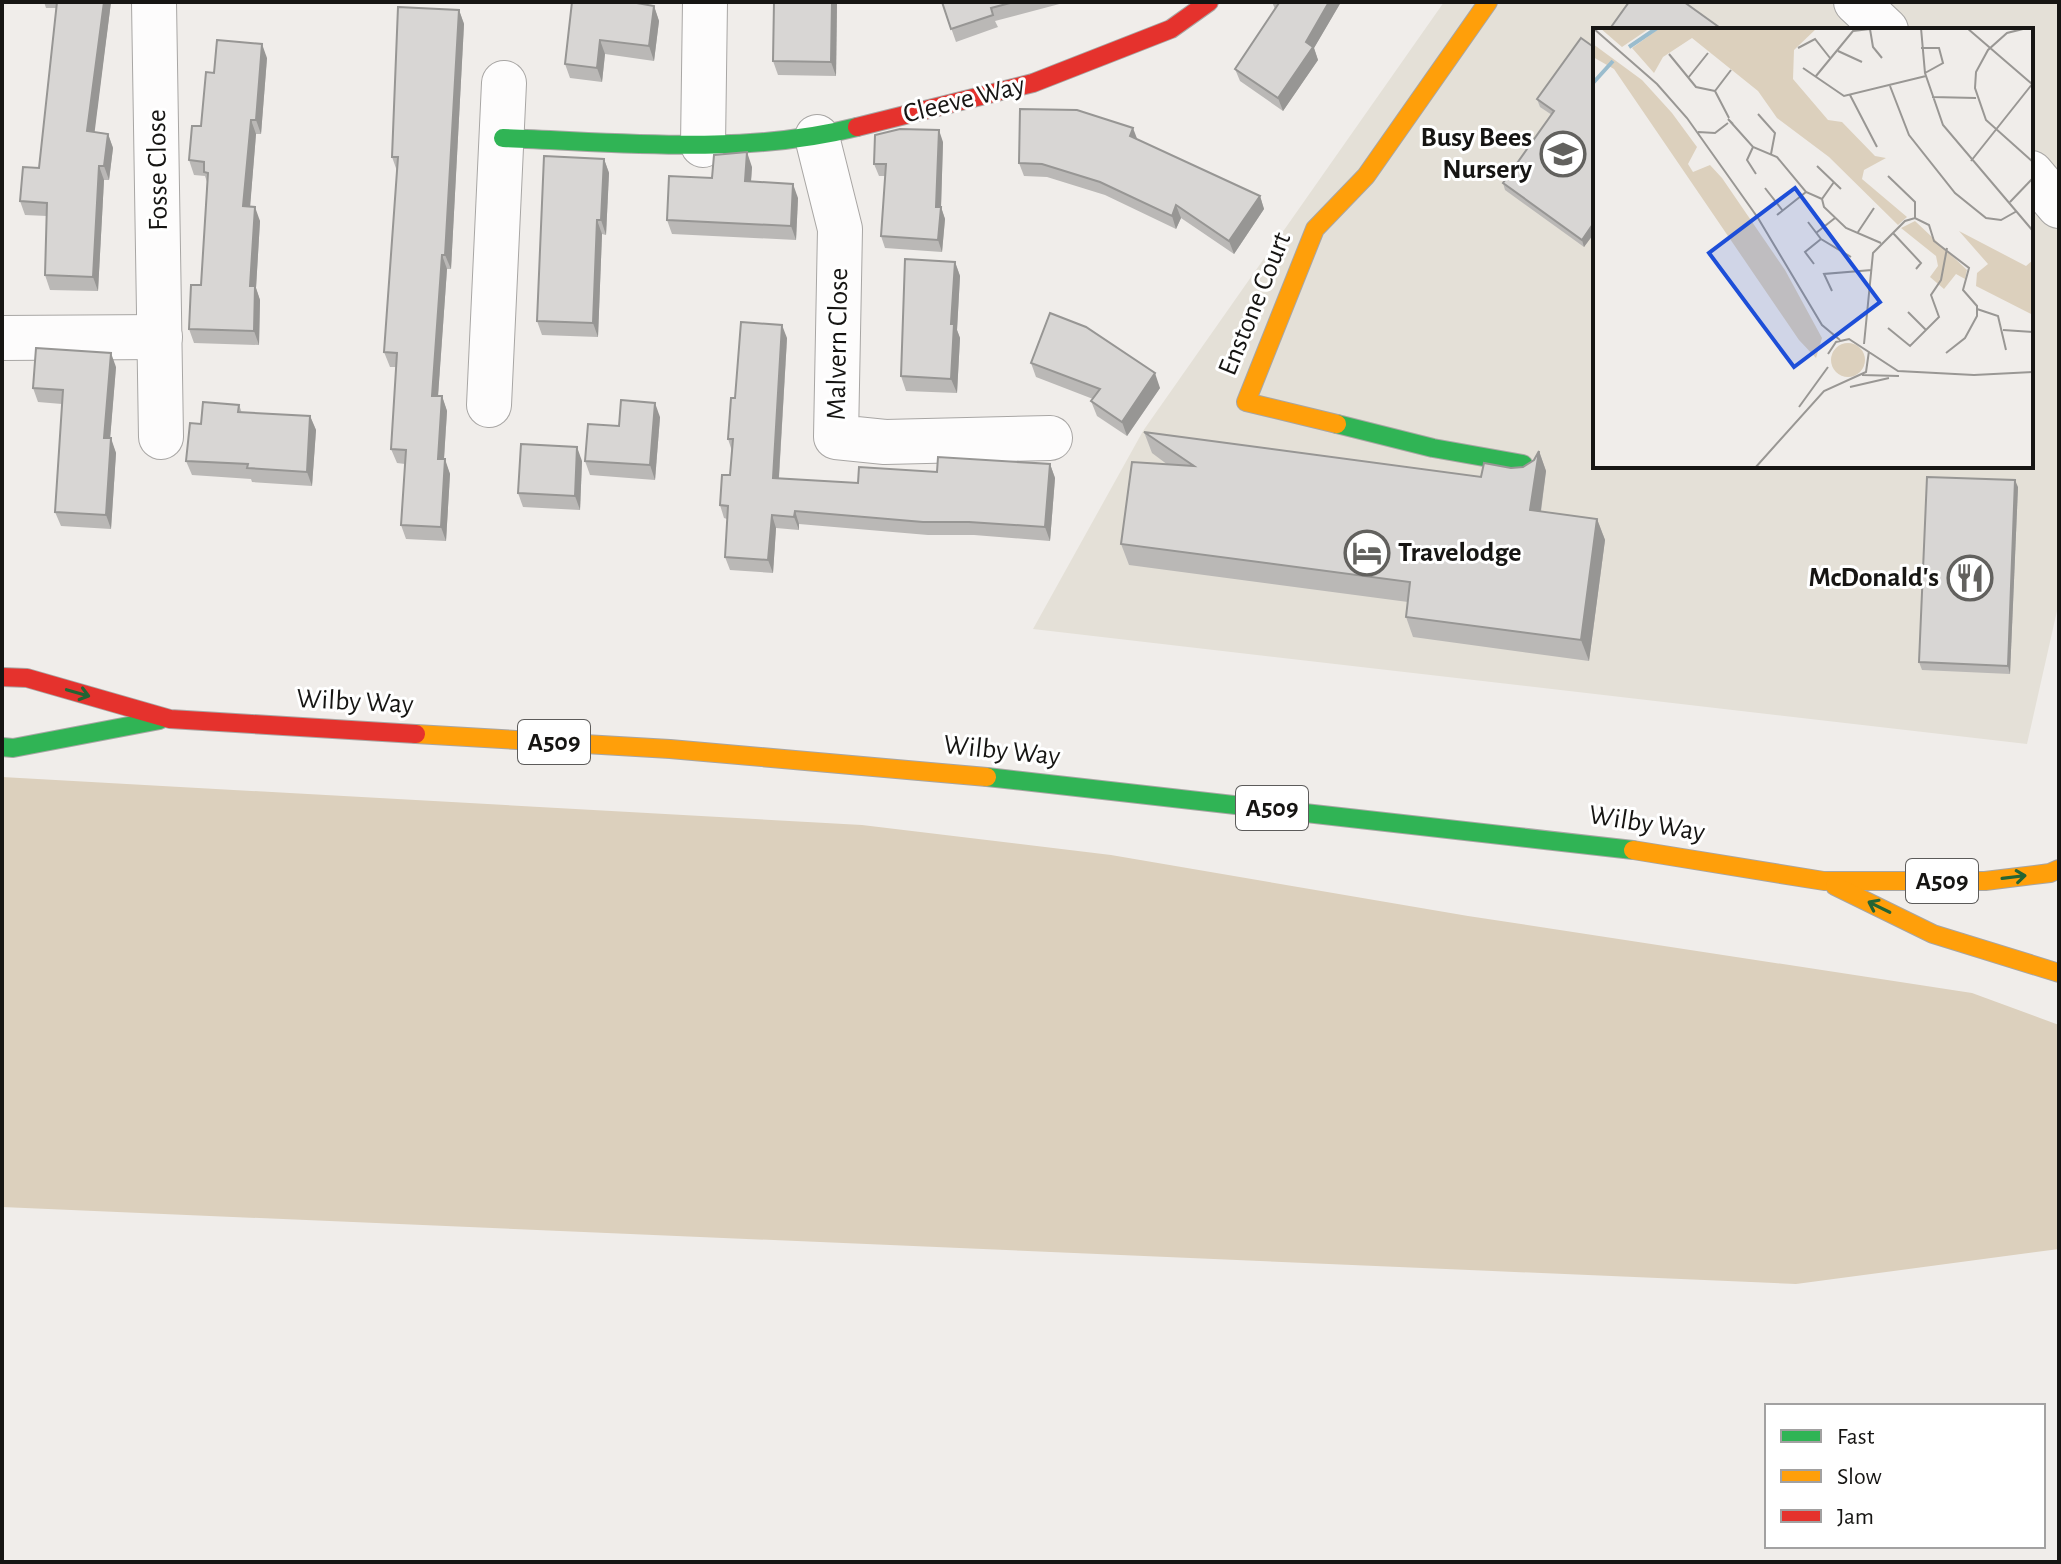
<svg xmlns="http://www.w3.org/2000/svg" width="2061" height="1564" viewBox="0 0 2061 1564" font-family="'Alegreya Sans',sans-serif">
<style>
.built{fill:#e4e0d7;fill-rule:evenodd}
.green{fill:#dcd0bd}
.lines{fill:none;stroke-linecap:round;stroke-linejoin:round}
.street-casing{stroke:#a8a6a4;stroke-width:46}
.fast-casing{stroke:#a8a6a4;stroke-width:20}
.slow-casing{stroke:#a8a6a4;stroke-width:20}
.jam-casing{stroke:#a8a6a4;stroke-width:20}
.street{stroke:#fdfcfc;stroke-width:44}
.fast{stroke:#30b455;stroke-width:18}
.slow{stroke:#ff9f0a;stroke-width:18}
.jam{stroke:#e5322d;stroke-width:18}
.wall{fill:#bab8b6}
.shaded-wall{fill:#979694}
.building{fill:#d8d6d4;stroke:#979694;stroke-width:2}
.oneway{stroke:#236434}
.labels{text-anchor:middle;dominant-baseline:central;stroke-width:6;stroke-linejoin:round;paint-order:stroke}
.shield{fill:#fff;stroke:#5c5b5a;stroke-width:2}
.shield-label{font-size:26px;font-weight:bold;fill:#161513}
.street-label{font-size:28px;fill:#161513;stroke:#fff}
.poi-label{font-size:28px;font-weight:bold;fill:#161513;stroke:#fff;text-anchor:end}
.inset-river{fill:none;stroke:#9abccd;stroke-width:4}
.inset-road{fill:none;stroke:#999794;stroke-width:2}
.view{fill:#1d4ed8;fill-opacity:0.15;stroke:#1d4ed8;stroke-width:4}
.inset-edge{fill:none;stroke:#161513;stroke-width:4}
</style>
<rect width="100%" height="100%" fill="#f0edea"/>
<!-- built -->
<path class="built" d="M1444,2H2059V602L2027,744L1033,629L1143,431ZM1595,30H2031V466H1595Z"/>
<!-- green -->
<path class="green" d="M2,777L862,825L1111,855L1468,916L1972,993L2059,1025V1249L1796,1284L2,1207Z"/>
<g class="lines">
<!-- street casing -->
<g class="street-casing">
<g id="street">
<path d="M154,2L161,437"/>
<path d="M1856,2L1886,30"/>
<path d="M817,137L840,229L836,437L885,442L1050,438"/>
<path d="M703,145L705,2"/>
<path d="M2031,173L2059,206"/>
<path d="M2,338L160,337"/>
<path d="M489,405L504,83"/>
</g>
</g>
<!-- fast casing -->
<g class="fast-casing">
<g id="fast">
<path d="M503,138C620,142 743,156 857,127"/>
<path d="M1337,424L1433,448L1523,464"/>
<path d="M2,747L13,748L160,720"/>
<path d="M987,777L1633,850"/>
</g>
</g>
<!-- slow casing -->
<g class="slow-casing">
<g id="slow">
<path d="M1337,424L1246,402L1315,229L1366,176L1488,2"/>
<path d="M416,734L670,749L987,777"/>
<path d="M1633,850L1824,881H1985L2050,873L2059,869"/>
<path d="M1835,886L1933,934L2059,973"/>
</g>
</g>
<!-- jam casing -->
<g class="jam-casing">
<g id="jam">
<path d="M857,127L1033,83L1171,29L1209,2"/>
<path d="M2,677L27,678L170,719L416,734"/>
</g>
</g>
<!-- street -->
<use href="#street" class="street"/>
<!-- fast -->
<use href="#fast" class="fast"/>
<!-- slow -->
<use href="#slow" class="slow"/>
<!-- jam -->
<use href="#jam" class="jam"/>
</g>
<!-- wall -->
<g class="wall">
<path d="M44,2H111L94,132L108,134L113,148L109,180H104L98,291L50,290L45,275L47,216L25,215L20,201L39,168L56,8H46Z"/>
<path d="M572,2H635V4L654,6L659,21L654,61L605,54L602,82L570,78L565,64Z"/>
<path d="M774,2H837L836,76L778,75L773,61Z"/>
<path d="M942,2H1067L995,21L998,27L956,42Z"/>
<path d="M1272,2H1341L1314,48L1318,60L1283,111L1240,81L1235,69L1275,9Z"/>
<path d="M459,10L464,24L451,269H447L438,396H442L447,411L444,459L450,474L446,541L406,539L401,525L405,464L397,463L391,449L396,367H390L384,352L397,171L392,157Z"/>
<path d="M1595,48V232L1584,247L1505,190L1503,183L1552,115L1540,107L1537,99Z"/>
<path d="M267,58L261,134H256L250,206L260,221L256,288L260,300L259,345L194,343L189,329L201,285L207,182L205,176L194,175L189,160L201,126Z"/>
<path d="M1137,139L1260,196L1264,209L1234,254L1181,218L1176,229L1105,195L1047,177L1024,176L1019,163Z"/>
<path d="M943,142L941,207L945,219L942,252L885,248L881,236L885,176H879L874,164Z"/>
<path d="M604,159L609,173L606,235L602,234L598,337L542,335L537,321Z"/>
<path d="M752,167L751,181L798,198L796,240L672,234L667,220L712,178Z"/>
<path d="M955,262L960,276L957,330L960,338L957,393L906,391L901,376Z"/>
<path d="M787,338L779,478L858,483L937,472L1050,464L1055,478L1050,541L974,535H928L799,524V530L776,528L773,573L730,570L725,557L727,519L724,518L720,505L730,475L732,451L728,439L735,398Z"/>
<path d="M1031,363L1160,388L1127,436L1097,416L1091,401L1093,399L1036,377Z"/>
<path d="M116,367L110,438L116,453L111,529L61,526L55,512L62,404L38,402L33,388Z"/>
<path d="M239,405L242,413L310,416L316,430L312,486L252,482L251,479L192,475L186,461L201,424Z"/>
<path d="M660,417L655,480L590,475L585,461L619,426Z"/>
<path d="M1144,432L1481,477L1511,468L1523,467L1534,460L1539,451L1546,471L1541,512L1597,519L1605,540L1589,661L1413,637L1406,617L1408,602L1129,565L1121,544L1168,465L1152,453Z"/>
<path d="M582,461L580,510L523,507L518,493Z"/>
<path d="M2018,487L2010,674L1922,670L1919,662Z"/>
</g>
<!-- shaded-wall -->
<g class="shaded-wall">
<path d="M104,2H111L93,145L87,131Z"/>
<path d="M832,2H837L836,76L831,62Z"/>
<path d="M1329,2H1341L1314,48L1318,60L1283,111L1278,98L1306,42Z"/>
<path d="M654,6L659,21L654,61L649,46Z"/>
<path d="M459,10L464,24L451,269L445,255Z"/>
<path d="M600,40L605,54L602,82L597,68Z"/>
<path d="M262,44L267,58L261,134L256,120Z"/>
<path d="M251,120L256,134L249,220L243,206Z"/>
<path d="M1133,128L1138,141L1130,136Z"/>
<path d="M939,130L943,142L941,207L945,219L942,252L938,240L936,207Z"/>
<path d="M108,134L113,148L109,180L104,166Z"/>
<path d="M747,152L752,167L750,195L745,181Z"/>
<path d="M604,159L609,173L606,235L601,220Z"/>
<path d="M99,166L104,180L98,291L93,277Z"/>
<path d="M793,184L798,198L796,240L791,226Z"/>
<path d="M1260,196L1264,209L1234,254L1229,241Z"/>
<path d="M1176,205L1181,218L1176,229L1172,216Z"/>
<path d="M255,207L260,221L256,288L260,300L259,345L254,331L250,286Z"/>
<path d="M597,220L602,234L598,337L593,323Z"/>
<path d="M1595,221V232L1584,247L1582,240Z"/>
<path d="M442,255L447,269L437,410L432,396Z"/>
<path d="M955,262L960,276L957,330L960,338L957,393L951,379V324Z"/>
<path d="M782,325L787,338L778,491L773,478Z"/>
<path d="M111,353L116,367L109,452L104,438Z"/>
<path d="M1155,373L1160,388L1127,436L1122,422Z"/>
<path d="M442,396L447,411L443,473L438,459Z"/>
<path d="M655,403L660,417L655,480L650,465Z"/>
<path d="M310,416L316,430L312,486L307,472Z"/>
<path d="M111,438L116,453L111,529L106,515Z"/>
<path d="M577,447L582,461L580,510L575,496Z"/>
<path d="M1539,451L1546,471L1538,531L1530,510Z"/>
<path d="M445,459L450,474L446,541L441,527Z"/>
<path d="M1050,464L1055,478L1050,541L1045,527Z"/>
<path d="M2015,480L2018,487L2010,674L2008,666Z"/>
<path d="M795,511L799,524V530L794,517Z"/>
<path d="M772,515L776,528L773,573L768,560Z"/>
<path d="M1597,519L1605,540L1589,661L1581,640Z"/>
</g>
<!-- building -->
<g class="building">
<path d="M57,2H104L87,131L108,134L104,166H99L93,277L45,275L47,203L20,201L23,167L39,168Z"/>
<path d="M572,2H631L654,6L649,46L600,40L597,68L565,64Z"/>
<path d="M774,2H832L831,62L773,61Z"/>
<path d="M942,2H1014L991,8L993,15L951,29Z"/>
<path d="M1277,2H1329L1306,42L1313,47L1278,98L1235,69L1279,3Z"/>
<path d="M1629,2H1684L1723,30H1609Z"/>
<path d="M398,7L459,10L445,255H442L432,396H442L438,459H445L441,527L401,525L406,450L391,449L397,353L384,352L398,157H392Z"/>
<path d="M1581,38L1595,48V221L1582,240L1503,183L1554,111L1537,99Z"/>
<path d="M217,40L262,44L256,120H251L243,206L255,207L250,286H255L254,331L189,329L191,285H201L208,173L204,172V162L189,160L192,126H201L206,72L214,73Z"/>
<path d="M1020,109L1077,110L1133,128L1130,136L1260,196L1229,241L1176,205L1172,216L1100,182L1042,164L1019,163Z"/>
<path d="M900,129L939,130L936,207H941L938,240L881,236L886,164H874L875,135Z"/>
<path d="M747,152L745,181L793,184L791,226L667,220L669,176L712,178L714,155Z"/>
<path d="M544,156L604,159L601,220H597L593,323L537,321Z"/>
<path d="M905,259L955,262L951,324H954L951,379L901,376Z"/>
<path d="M1050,313L1086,327L1155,373L1122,422L1091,401L1100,389L1031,363Z"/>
<path d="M741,322L782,325L773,478L858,483L859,467L937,472L938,457L1050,464L1045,527L969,522H923L795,511L794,517L772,515L768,560L725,557L728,506L720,505L722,475H730L733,439H728L731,398H735Z"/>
<path d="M36,348L111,353L104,438H111L106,515L55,512L63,390L33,388Z"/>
<path d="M621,400L655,403L650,465L585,461L588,424L619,426Z"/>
<path d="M203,402L239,405L238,412L310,416L307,472L247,468L248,464L186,461L190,423L201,424Z"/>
<path d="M1144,432L1481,477L1484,463L1511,468L1523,467L1534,460L1539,451L1530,510L1597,519L1581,640L1406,617L1410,582L1121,544L1132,462L1194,466Z"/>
<path d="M521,444L577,447L575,496L518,493Z"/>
<path d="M1927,477L2015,480L2008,666L1919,662Z"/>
</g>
<!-- one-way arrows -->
<defs><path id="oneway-shaft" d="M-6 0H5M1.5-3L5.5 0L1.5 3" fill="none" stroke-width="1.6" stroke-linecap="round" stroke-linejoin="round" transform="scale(2)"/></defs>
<g class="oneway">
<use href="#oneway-shaft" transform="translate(78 693) rotate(16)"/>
<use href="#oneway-shaft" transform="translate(2014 877) rotate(-7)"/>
<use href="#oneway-shaft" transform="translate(1879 907) rotate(-154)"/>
</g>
<!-- icons -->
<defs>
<g id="school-ring" transform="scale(2.3)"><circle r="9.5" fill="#fff" stroke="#62615e" stroke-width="1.5"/><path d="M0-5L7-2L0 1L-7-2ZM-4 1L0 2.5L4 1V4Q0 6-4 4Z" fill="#62615e"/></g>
<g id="hotel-ring" transform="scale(2.3)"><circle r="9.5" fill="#fff" stroke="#62615e" stroke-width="1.5"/><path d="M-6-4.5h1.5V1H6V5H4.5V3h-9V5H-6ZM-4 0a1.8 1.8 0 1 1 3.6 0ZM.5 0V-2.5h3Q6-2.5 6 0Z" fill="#62615e"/></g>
<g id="restaurant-ring" transform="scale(2.3)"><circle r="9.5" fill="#fff" stroke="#62615e" stroke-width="1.5"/><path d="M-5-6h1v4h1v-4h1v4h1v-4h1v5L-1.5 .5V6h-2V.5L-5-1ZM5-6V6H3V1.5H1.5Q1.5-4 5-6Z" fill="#62615e"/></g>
</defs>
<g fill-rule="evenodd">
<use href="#school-ring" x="1563" y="154"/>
<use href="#hotel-ring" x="1367" y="553"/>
<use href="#restaurant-ring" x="1970" y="578"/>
</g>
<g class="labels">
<!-- shield labels -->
<g class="shield">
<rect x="518" y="720" width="72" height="44" rx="6"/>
<rect x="1236" y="786" width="72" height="44" rx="6"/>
<rect x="1906" y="859" width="72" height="44" rx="6"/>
</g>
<g class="shield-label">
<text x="554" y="742">A509</text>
<text x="1272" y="808">A509</text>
<text x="1942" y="881">A509</text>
</g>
<!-- street labels -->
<g class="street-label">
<text transform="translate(964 100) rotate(-14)">Cleeve Way</text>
<text transform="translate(158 170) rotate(-91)">Fosse Close</text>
<text transform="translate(1255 304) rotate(-68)">Enstone Court</text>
<text transform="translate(838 344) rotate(-89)">Malvern Close</text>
<text transform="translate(355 702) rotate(3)">Wilby Way</text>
<text transform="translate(1002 751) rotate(6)">Wilby Way</text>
<text transform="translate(1647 824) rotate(9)">Wilby Way</text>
</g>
<!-- poi labels -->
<g class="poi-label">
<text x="1532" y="138">Busy Bees<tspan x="1532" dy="32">Nursery</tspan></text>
<text x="1398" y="553" text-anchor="start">Travelodge</text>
<text x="1939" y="578">McDonald's</text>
</g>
</g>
<!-- overview -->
<g transform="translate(1593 28)">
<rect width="440" height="440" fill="#f0edea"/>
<path d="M7,0H57L29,19ZM67,0H224L201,22L200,51L235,92L249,94L282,128L293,130L271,142L269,151L314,189L305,197L236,129L184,90L165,63L99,10L70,29L61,45L39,20ZM0,16L49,52L79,85L104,119L95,136L100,144L117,137L129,150L192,242L229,310L223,330L206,312L21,41L0,29ZM322,193L374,242L372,251L363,246L351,261L337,249L345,238L343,228L308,200ZM366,203L433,238L440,232V287L383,258L384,245L395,236ZM238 332a17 17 0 1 1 34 0a17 17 0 1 1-34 0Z" fill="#dcd0bd"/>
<path class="inset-river" d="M36,19L64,0M0,55L20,33"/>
<path class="inset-road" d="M0,0L64,56L94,90L165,190L229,297L247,312M328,0L332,45L350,97L440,203M374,0L439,56M434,0L414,5L395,22L383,44L382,60L393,92L440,134M205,20L222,11L237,30M328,20H346L350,35L332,45M245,23L269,34M76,26L103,59L122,63M210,40L251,68L333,48M223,48L260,3L277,1L280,19L289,30M95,50L115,25M297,58L316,107L362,165L393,190L408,192L424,183M257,67L284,119M339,69L383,70M165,86L182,105L178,126M136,90L122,63L138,42M140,96L135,91L160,119L184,129L213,164L229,171M105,104L122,105L135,95M160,119L154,132L163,146M378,133L440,55M224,138L248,161M295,148L322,174V190M241,154L229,171L231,179L253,200L288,215M172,160L190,183M417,174L440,150M184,187L213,164M215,194L228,211L258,229M265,204L281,180M223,205L242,190M300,205L328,235L323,241M221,236L212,224L228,211M239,263L231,246L279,242M384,281L405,288L413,322M315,284L333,302M295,300L317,318L346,289L338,267L348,252L354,220M410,302L440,304M271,316L280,225L312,193L322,190L336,197L341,213L376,240L370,262L384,278V288L372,310L353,325M235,326L243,314L256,311L305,343L381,347L440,344M269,347L306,348M257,359L296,350M206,379L235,339M162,440L231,363L273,344L276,323"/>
<path class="view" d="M202,160L287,274L201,339L116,225Z"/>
<rect width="440" height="440" class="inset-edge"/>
</g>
<!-- border -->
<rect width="2061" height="1564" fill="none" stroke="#161513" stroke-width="8"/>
<!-- legend -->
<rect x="1765" y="1404" width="280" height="144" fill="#ffffff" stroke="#a2a1a1" stroke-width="2"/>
<rect x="1781" y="1430" width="40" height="12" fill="#30b455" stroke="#a2a1a1" stroke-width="2"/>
<text x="1837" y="1444" font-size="24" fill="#161513">Fast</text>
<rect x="1781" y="1470" width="40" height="12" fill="#ff9f0a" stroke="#a2a1a1" stroke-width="2"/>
<text x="1837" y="1484" font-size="24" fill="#161513">Slow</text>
<rect x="1781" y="1510" width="40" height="12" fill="#e5322d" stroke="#a2a1a1" stroke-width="2"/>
<text x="1837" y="1524" font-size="24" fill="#161513">Jam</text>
</svg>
